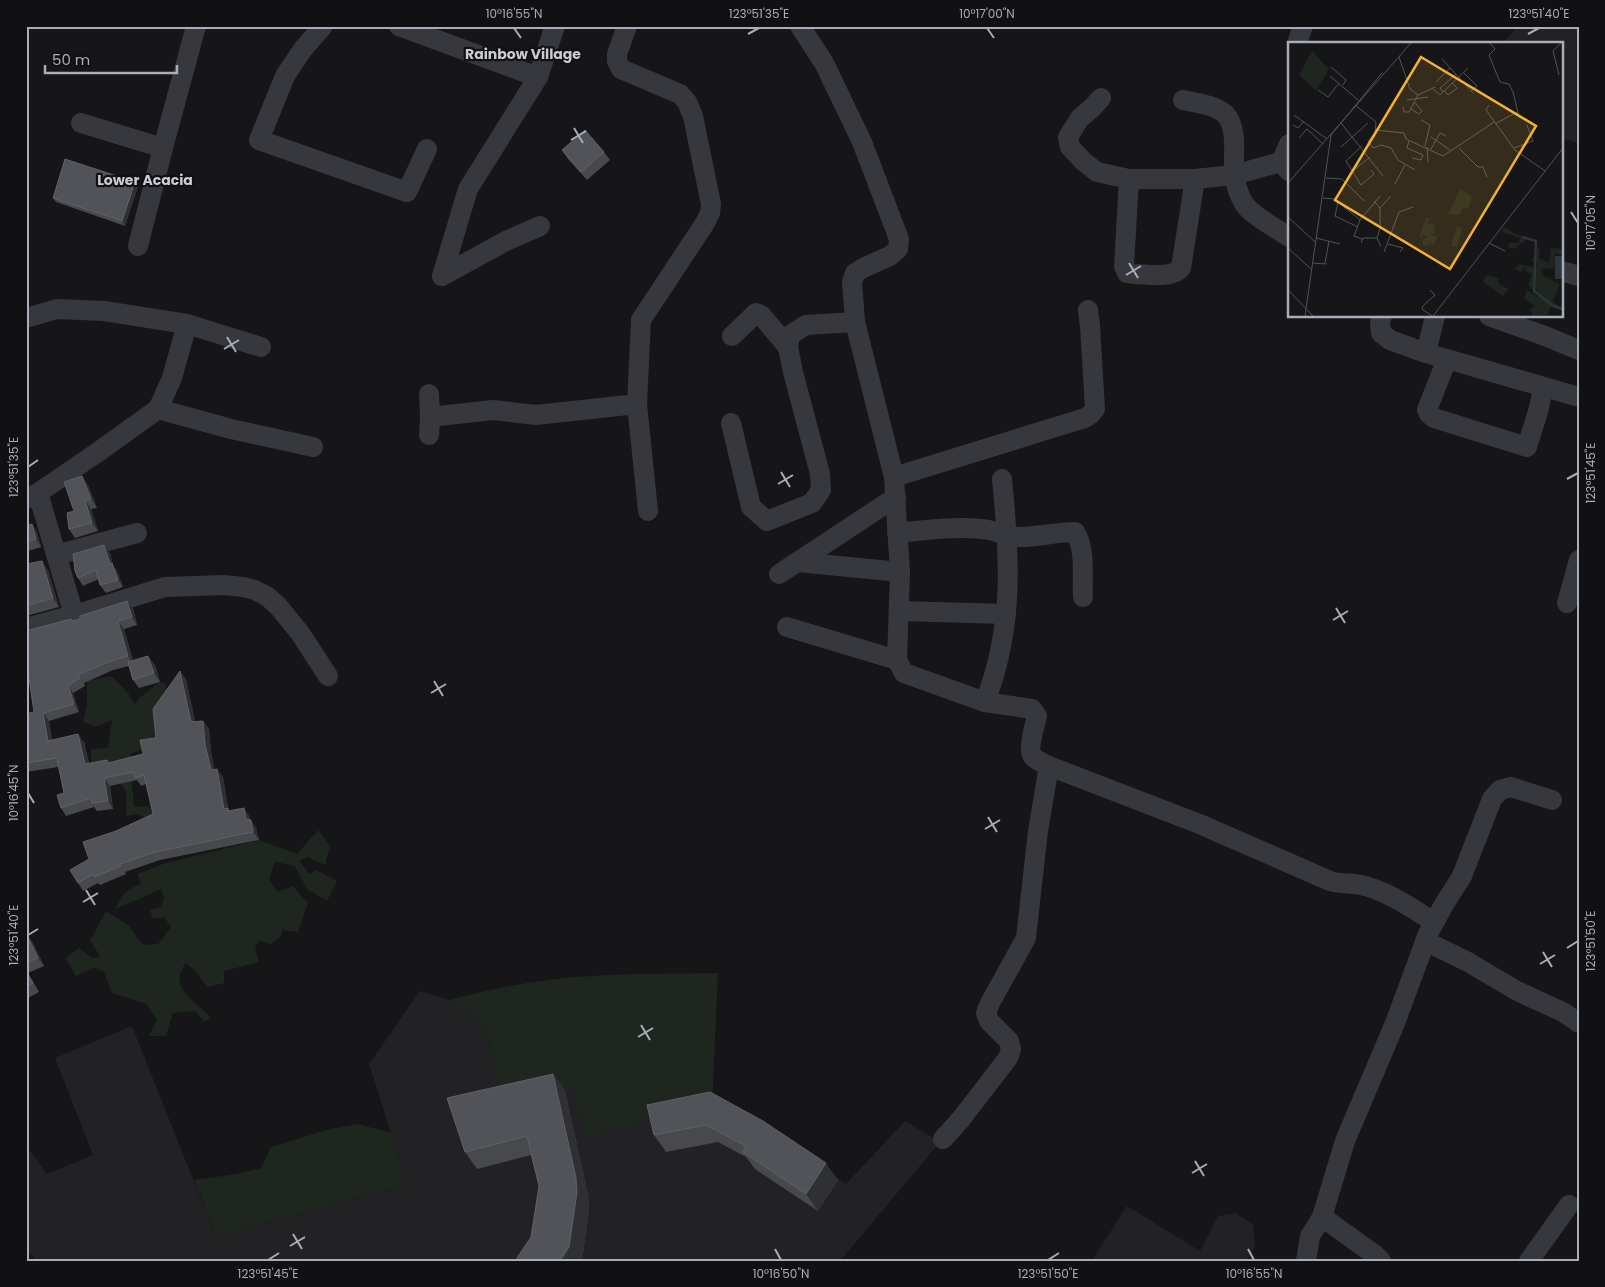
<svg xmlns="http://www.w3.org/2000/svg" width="1605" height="1287" viewBox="0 0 1605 1287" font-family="Poppins,sans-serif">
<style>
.built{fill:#222225}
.green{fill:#1e261f}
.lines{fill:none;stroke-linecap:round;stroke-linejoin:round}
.minor{stroke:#37383d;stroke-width:20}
.wall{fill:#47494d}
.shaded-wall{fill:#2f3033}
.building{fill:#525359;stroke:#5f6168}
.ticks{fill:none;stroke:#a8adb8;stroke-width:2}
.labels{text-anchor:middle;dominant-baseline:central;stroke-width:4.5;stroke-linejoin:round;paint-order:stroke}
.neighbourhood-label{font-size:14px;font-weight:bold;fill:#c9ccd4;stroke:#111113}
.inset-river{fill:none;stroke:#2c353c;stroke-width:2.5}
.inset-road{fill:none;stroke:#505258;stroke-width:1}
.view{fill:#f2b134;fill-opacity:0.15;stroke:#f2b134;stroke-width:2.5}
.inset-edge{fill:none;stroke:#a8adb8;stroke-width:2.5}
.neatline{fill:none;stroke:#a8adb8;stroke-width:2}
.ticks-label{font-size:12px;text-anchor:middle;fill:#a8adb8}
</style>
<rect width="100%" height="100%" fill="#161618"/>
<!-- built -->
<g class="built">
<path d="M1519,26H1579V143L1561,138V44H1502Z"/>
<path d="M420,991L449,1000L472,1017L489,1038L500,1105L574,1088L659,1118L774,1135L846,1184L905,1121L940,1142L840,1261H34V1255H26V1145L47,1174L93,1155L55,1058L132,1026L216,1237L406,1185L391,1133L369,1064Z"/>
<path d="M1127,1206L1200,1251L1218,1216L1236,1213L1253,1225L1255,1247L1246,1261H1096L1093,1259Z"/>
</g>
<!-- green -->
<g class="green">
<path d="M112,676L128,693L135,705L138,699L160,682L166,684L170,732L146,748L130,754V762L134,807L148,806L160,817L159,824L137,814L126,816V792L117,778L91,764V749L108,748L112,720L95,727L83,721L87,706V681Z"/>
<path d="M318,830L330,846L325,865L307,857L300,861L309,874L316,870L337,881L327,901L307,889L295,866L275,862L269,879L277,892L293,886L308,903L298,932L282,930L281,937L271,944L259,941L255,948L259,962L224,971V983L208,987C200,980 195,967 185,963C182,970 177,978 181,986C186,997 203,1010 212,1018L204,1021L195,1011L173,1013L166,1036H149L157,1020L147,1004L112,993L104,972L94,967L76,976L65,958L79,948L93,958L101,957L90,941L106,911L128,925L143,945L158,944L171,927L164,917L153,919L150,910L161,907L164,898L161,889L144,897L115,909L124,893L141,883L137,874L163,864L259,840L297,854Z"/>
<path d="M718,973L712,1104L586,1136L574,1089L500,1105L489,1038L472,1017L449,1000C495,988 544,978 592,976C633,973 676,974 718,973Z"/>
<path d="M358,1124L391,1133L406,1185L216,1237L194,1180L236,1174L261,1168L271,1147L330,1129Z"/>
</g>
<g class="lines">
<!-- minor -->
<g class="minor">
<path d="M323,26L303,49L285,76L259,140L407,192L427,149"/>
<path d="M399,26L538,77"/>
<path d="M627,26L617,54V61L621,69L680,94L687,102L693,116L711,204L710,213L705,223L641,320L637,404L648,511"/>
<path d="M800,26L824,63L862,142L899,239L898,249L890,256L865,267L855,273L852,282L855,322L894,477L900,572L897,660L904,673L985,702L1032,709L1037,716C1035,724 1028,748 1032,755C1036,761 1043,763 1049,766L1202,825L1330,881C1340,884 1350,883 1361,885C1388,891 1411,908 1434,922"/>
<path d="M1297,44L1303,26"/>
<path d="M1101,98L1092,108L1080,118L1068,137L1070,147L1083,161L1097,172L1129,179H1195L1234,175L1281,162"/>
<path d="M1183,100C1196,103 1217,105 1226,115C1238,129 1233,156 1234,172C1234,181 1239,194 1243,202C1250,215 1276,228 1289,237"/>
<path d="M81,123L163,148"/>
<path d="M1289,144L1281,162L1289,171"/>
<path d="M1129,179L1124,266L1127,273L1133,274C1148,274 1171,279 1181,268L1195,179"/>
<path d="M138,246L163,148L196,26"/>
<path d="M1561,271L1579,276"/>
<path d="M442,276L468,189L538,77L555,26"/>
<path d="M442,276L506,241L540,226"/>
<path d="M1382,316L1380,322L1381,333L1390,340L1426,353L1579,397"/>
<path d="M1489,316L1545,336L1579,350"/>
<path d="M26,318L57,309L104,311L187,324L261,347"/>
<path d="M732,336L756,313L761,315L788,347"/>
<path d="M1426,353L1435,316"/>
<path d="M1447,359L1427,410L1429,414L1434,418L1527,447L1539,408L1543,387"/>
<path d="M158,409L231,429L313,447"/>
<path d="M430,417L493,410L536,415L637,404"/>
<path d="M731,423L751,507L767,521L812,503L821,490L820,474L793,372L788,347L790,335L806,325L855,322"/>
<path d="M429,435L430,417L429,394"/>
<path d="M894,477L1085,418L1091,414L1095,409L1090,326L1088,310"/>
<path d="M38,493L74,615"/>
<path d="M26,499L38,493L98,452L158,409L172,378L187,324"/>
<path d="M897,533C925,530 954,526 982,529C996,530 1007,537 1020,537C1039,537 1056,532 1075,532C1086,549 1082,577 1083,597"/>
<path d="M56,555L137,533"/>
<path d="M798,562L900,572"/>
<path d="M779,574L896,497"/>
<path d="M1567,603L1579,560"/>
<path d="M899,611L1006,614"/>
<path d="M787,627L897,660"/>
<path d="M26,628L74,615L165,587L224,585L243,587L255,590L268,597L278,606L300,633L328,676"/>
<path d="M985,702C1014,627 1010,558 1002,479"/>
<path d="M1425,941L1468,962L1517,991L1563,1012L1579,1023"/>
<path d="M943,1139L961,1119L1008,1058L1011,1049L1009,1041L989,1021L986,1013L990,1003L1026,938L1038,831L1049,766"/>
<path d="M1322,1217L1375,1255L1381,1261"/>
<path d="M1306,1261L1310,1236L1322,1217L1345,1141L1395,1023L1428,934L1443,906L1462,876L1492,799L1500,790L1511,787L1552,800"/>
<path d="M1529,1261L1569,1205"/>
</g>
</g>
<!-- wall -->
<g class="wall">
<path d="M562,150L604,152L610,160L587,180L568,159Z"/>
<path d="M135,182L138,186L125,226L56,202L53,198Z"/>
<path d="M88,485L97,508L91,509L98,531L75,538L69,529L74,511Z"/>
<path d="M32,524L37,532L41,547L28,551L26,549V526Z"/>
<path d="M110,553L113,565L117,571L123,587L106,593L100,585L99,579L83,586L78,578Z"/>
<path d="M26,564L48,570L59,607L26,616Z"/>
<path d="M127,601L133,609L137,625L124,629L133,661L155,665L160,682L139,688L133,680L129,666L113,670L84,683L85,686L73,693L79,712L49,721L52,740L84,742L89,763H109L143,754L156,738L186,679L195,722L203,721L209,729L211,752L214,769L223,777L228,808L230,811L244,808L249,816L250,820L256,828L259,840L160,860L125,872L126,874L100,885L98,883L83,891L78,883L89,859L116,831L153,814L146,784L141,786L137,780L110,786L113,809L97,811L94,807L66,816L61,808L64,793L58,767L26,772V714L34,712L29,680L26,681V631L80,619Z"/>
<path d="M26,935L33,943L44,966L28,973L39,992L26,999Z"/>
<path d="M553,1074L565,1091L588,1195L589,1209L582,1261H515L531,1237L539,1186L531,1155L477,1169L465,1152Z"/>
<path d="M710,1092L838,1180L818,1211L755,1169L746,1157L718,1142L666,1152L654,1135Z"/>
</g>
<!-- shaded-wall -->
<g class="shaded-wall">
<path d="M135,182L138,186L125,226L122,221Z"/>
<path d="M82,476L88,485L97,508L91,499Z"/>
<path d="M85,500L91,509L98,531L92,523Z"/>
<path d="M32,524L37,532L41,547L36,539Z"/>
<path d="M104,545L110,553L113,565L117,571L123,587L118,580L110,564Z"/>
<path d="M42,561L48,570L59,607L53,598Z"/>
<path d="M127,601L133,609L137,625L132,617Z"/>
<path d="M118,621L124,629L133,664L128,656Z"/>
<path d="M148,656L155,665L160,682L154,673Z"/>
<path d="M180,671L186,679L197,730L191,722Z"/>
<path d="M68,685L73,693L79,712L74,704Z"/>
<path d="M43,713L49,721L53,749L48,741Z"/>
<path d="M203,721L209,729L211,752L216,778L211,770L205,744Z"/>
<path d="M78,734L84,742L91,772L85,764Z"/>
<path d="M217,769L223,777L228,808L233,816L224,809Z"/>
<path d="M104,778L110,786L113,809L108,801Z"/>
<path d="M244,808L249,816L252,827L246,819Z"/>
<path d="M251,820L256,828L259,840L253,832Z"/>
<path d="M27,935L33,943L44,966L38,958Z"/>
<path d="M553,1074L565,1091L588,1195L589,1209L582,1261H560Z"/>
<path d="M826,1163L838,1180L818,1211L806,1194Z"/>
</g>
<!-- building -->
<g class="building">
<path d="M585,130L604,152L581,172L562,150Z"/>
<path d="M65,159L135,182L122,221L53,198Z"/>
<path d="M82,476L91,499L85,500L92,523L69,529L67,513L74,511L64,482Z"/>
<path d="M32,524L36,539L26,542V526Z"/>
<path d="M104,545L110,564L112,563L118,580L100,585L96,570L78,578L75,571L73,554Z"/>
<path d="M42,561L53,598L26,606V564Z"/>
<path d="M127,601L132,617L118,621L128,656L108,662L78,675L80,678L68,685L74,704L43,713L48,741L78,734L85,764L107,760L108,763L143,754L140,740L156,738L153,709L180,671L191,722L203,721L205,744L211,770L217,769L224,809L228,808V811L244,808L246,819L251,820L253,832L155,852L120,864L121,866L94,877L93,874L78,883L70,870L89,859L83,842L116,831L153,814L144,775L135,778L133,772L104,778L108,801L92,803L91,798L61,808L57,795L64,793L57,758L26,763V714L34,712L28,671L26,672V631L71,619L72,621L80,619V616Z"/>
<path d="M148,656L154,673L133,680L128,662Z"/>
<path d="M26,935H27L38,958L26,963Z"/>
<path d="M26,973L33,983L26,987Z"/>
<path d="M553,1074L576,1178L577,1192L569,1247L560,1261H515L531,1237L539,1186L527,1136L465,1152L447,1098Z"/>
<path d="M710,1092L763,1121L826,1163L806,1194L743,1152L746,1146L706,1125L654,1135L647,1105Z"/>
</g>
<!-- ticks -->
<path class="ticks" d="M514,28L521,38M987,28L994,38M748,34L759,28M1528,34L1539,28M574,128L583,143M571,140L586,131M1571,212L1578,223M1129,263L1138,278M1126,275L1141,266M227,337L236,352M224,349L239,340M28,467L38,460M781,472L790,487M1567,479L1578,473M778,484L793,475M1336,608L1345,623M1333,620L1348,611M434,681L443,696M431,693L446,684M28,793L34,803M988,817L997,832M985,829L1000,820M86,890L95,905M83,902L98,893M28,935L38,929M1567,948L1578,941M1543,952L1552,967M1540,964L1555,955M641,1025L650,1040M638,1037L653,1028M1195,1161L1204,1176M1192,1173L1207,1164M293,1234L302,1249M290,1246L305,1237M775,1249L781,1260M1248,1249L1254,1260M268,1260L279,1253M1048,1260L1059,1253"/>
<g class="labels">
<!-- neighbourhood labels -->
<g class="neighbourhood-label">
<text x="523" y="54">Rainbow Village</text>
<text x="145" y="180">Lower Acacia</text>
</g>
</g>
<!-- overview -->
<g transform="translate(1288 42)">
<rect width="275" height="275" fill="#161618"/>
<path d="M24,9L41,27L28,49L11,33ZM172,147L184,154L180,167L175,166L172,173L160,172ZM138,175L145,178L140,179V181L146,182L147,191L143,194H149L147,201L136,204L134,198L140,195L135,192L134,197L132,193ZM169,184L174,186L169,205L163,204ZM216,185L227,192L240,196L226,207L220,205L221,201H230L232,196L217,191L213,188ZM248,206L252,207L251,216L261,221L263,206L275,207L273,213L267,211L266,226L253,227L256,234L272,242L265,259L275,268L263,264L259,273L245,274L242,268L247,264L236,256L239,248L250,255L251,252L240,244L244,232L237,229L239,224L233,230L226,227L232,222L249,226V221L242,219L249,214ZM198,233L212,236L209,240L220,247L215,254L195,240Z" fill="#1e261f"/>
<path d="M267,214H275V237H267Z" fill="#2c353c"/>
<path class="inset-river" d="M234,195L248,199L246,249L265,264L275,267"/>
<path class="inset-road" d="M202,1L207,7L201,13L207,28L212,40L221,42L225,50L231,75M111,15L122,47L130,53L147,45M154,17L185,51M43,25L58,38L55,43M176,31L189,44L183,49M271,33L265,9L273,1M42,34L70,58M148,40L162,26M145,47L152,53L180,26M30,48L40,55L51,41M156,48L160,53L169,46L164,41M155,50L152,46L168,32M119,58L140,55M67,63L88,80L87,91L80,99L85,106L93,103L103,106L110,118L127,128M201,63L198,68L227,108L257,129M115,65L116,70H121L130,53M123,67L131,72L134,69L127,61M6,73L39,97M133,78L142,83L137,104M53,81L95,134M207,82L229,70M5,83L10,86L16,79M88,88L116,91L118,97L155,114L206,80M43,93L94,31M143,95L162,108M11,96L19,87L35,102M121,99L119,106L135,113L133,118L124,116M74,104L58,119L73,143L86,132L83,128M53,105L80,81M139,105L140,120M171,106L190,125H195L199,135M226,106L245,99L239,83M143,107L152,91L158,94M66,128L82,115M38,136L54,137L76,159M0,141L123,1M107,142L117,123M35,156L46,157L72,178M86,159L92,166V186L89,196L93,205M50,160L47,174L70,185M92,166L103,154M0,175L27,200M28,196L52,202M74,197L66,194L72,178L92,154M73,201L75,196H89M201,201L217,209M100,202L115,206L112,210M0,206L23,227M96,210L111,170L125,165M24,221L39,222M37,221L41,199M0,248L25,274M135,264L147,253L142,248M135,264L134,267L144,274M17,274L43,93M145,274L275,106"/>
<path class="view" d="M133,15L248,84L162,227L47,158Z"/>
<rect width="275" height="275" class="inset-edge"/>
</g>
<!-- border -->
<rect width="1605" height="1287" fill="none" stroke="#111113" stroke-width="55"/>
<!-- scale -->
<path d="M45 65v8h132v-8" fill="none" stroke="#a8adb8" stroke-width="2.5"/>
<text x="52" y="65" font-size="15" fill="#a8adb8" stroke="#111113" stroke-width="4" paint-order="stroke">50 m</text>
<rect x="28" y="28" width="1550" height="1232" class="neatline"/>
<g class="ticks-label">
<text x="514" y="18">10°16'55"N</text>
<text x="759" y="18">123°51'35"E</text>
<text x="987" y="18">10°17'00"N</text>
<text x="1539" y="18">123°51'40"E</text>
<text transform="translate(1591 223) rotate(-90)" y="4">10°17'05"N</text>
<text transform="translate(14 467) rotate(-90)" y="4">123°51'35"E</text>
<text transform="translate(1591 473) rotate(-90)" y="4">123°51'45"E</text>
<text transform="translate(14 793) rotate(-90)" y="4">10°16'45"N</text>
<text transform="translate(14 935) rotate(-90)" y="4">123°51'40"E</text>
<text transform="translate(1591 941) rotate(-90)" y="4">123°51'50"E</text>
<text x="268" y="1278">123°51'45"E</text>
<text x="781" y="1278">10°16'50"N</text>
<text x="1048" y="1278">123°51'50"E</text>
<text x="1254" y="1278">10°16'55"N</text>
</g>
</svg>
